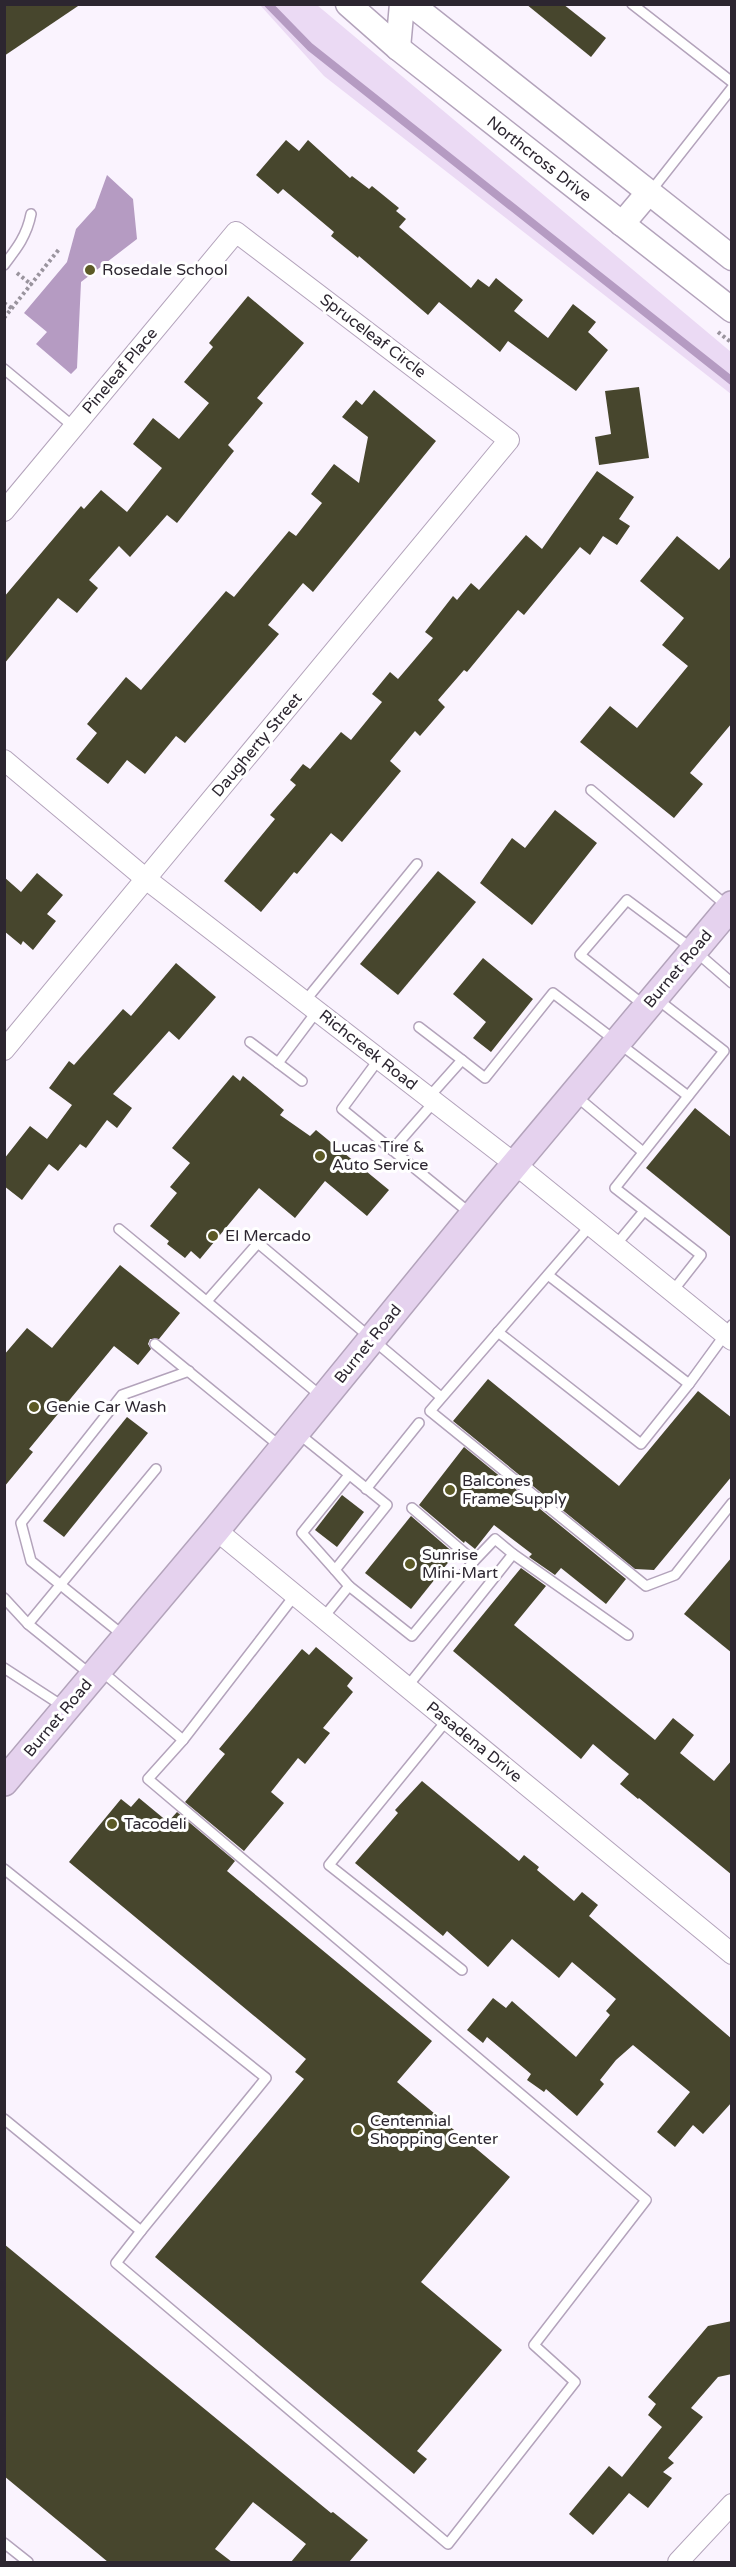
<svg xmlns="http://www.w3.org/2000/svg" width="736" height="2567" viewBox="0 0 736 2567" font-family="'Varela Round',sans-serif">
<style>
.green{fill:#ebdaf4}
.water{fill:#b59bc2}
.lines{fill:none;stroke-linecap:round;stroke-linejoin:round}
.stream{stroke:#b59bc2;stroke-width:8}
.building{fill:#47462d}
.service-casing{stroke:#b3a3bb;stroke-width:12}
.minor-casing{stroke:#b3a3bb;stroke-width:22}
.tertiary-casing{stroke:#b3a3bb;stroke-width:27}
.secondary-casing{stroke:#b3a3bb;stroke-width:30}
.path{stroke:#9a949e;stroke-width:4;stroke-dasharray:3 3;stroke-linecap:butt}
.service{stroke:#fff;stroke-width:9}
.minor{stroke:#fff;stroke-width:20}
.tertiary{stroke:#fff;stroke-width:24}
.secondary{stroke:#e5d2ee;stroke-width:27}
.poi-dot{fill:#5c5a26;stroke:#fff;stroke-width:2}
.labels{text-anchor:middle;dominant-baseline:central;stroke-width:6;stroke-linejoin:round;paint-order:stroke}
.street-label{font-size:16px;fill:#2c2630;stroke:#fff}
.poi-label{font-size:16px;fill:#2c2630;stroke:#fff;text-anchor:start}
</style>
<rect width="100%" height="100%" fill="#faf3fe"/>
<!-- green -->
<path class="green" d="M260,5H317L731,352V394L324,76Z"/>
<!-- water -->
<path class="water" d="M107,175L133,199L137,239L81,282L77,368L71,374L36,344L47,332L24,313L67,262L76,229L95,208Z"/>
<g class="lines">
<!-- stream -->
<path class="stream" d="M268,4L310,47L732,381"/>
</g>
<!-- building -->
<g class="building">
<path d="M4,4H81L4,56Z"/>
<path d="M526,4H563L606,38L591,57Z"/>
<path d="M286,140L299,151L308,140L350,178L352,176L369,189L372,186L399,208L396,211L406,219L399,227L471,288L478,279L489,287L496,278L523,300L514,311L548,338L573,304L596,322L588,332L608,350L576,391L508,341L500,352L439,302L428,315L359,256L358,258L331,236L334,232L283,189L278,194L256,175Z"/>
<path d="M248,296L304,343L257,398L263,403L228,445L234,451L177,523L167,515L130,557L119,546L89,580L98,588L77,613L58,598L4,664V597L81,506L84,509L101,490L127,512L162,468L133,444L153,418L179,439L209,403L184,382L213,347L209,343Z"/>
<path d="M639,387L649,458L599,465L595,437L611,434L605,391Z"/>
<path d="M374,390L436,441L313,592L303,583L268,625L279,634L185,743L176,736L145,774L127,760L108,784L76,759L97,733L87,724L126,677L141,690L226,591L234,597L289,531L296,536L322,503L311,494L334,464L359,483L368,437L342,417L356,400L362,405Z"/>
<path d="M597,471L634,497L619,519L630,526L617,545L603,536L590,555L580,547L524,615L518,610L467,672L464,670L438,700L445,707L420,736L415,731L390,761L401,771L342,842L331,833L297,874L294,872L261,912L224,881L275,819L270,815L296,785L290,780L303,764L310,769L341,732L351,740L382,702L372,694L390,672L398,679L433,638L425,632L453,596L457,600L471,583L479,590L526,535L542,549Z"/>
<path d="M677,536L719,570L732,555V723L690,773L703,784L674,818L580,742L610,706L637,728L688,666L662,645L684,618L640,581Z"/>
<path d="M555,810L597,843L532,925L480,883L512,838L525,848Z"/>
<path d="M438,871L476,902L398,995L360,964Z"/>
<path d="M37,873L63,895L47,914L56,921L33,950L23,941L21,945L4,931V877L21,892Z"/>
<path d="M483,958L533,999L491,1052L473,1038L486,1022L453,994Z"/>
<path d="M176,963L216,997L179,1040L169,1031L113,1094L132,1108L117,1128L107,1120L86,1148L80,1144L58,1171L49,1164L22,1200L4,1186V1159L30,1126L47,1139L72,1105L49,1088L69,1061L74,1065L123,1009L131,1016Z"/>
<path d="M233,1075L240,1081L243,1076L284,1110L280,1115L310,1136L316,1130L389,1190L367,1216L325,1181L295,1218L259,1188L200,1259L191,1251L185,1258L167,1244L169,1241L150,1226L177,1193L170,1187L190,1163L172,1148Z"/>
<path d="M695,1108L732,1138V1238L646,1168Z"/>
<path d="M120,1265L180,1313L159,1339H150L148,1344L151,1349L138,1365L114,1346L29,1449L33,1452L4,1487V1355L27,1328L52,1348Z"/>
<path d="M488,1379L619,1486L698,1391L732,1418V1476L654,1570L635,1569L453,1421Z"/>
<path d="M127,1417L148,1433L64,1537L43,1521Z"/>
<path d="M464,1447L626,1579L606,1604L561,1568L555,1575L529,1557L532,1554L494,1525L475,1549L465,1541L464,1543L419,1505Z"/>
<path d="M342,1495L364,1512L337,1547L315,1530Z"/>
<path d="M411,1516L455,1554L411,1609L365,1573Z"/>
<path d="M732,1557V1653L684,1614Z"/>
<path d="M521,1568L546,1586L514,1625L655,1740L673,1718L694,1735L680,1753L714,1781L732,1760V1875L639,1798L638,1799L620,1784L629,1774L613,1761L593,1744L581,1759L453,1651Z"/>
<path d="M316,1647L353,1678L347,1686L353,1692L323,1728L330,1733L305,1764L298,1758L271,1792L284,1803L244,1851L185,1802L225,1754L219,1749L302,1649L309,1655Z"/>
<path d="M422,1781L519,1861L524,1855L539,1867L537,1870L574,1901L582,1892L598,1905L589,1916L732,2039V2102L703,2134L693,2125L675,2147L657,2132L690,2092L633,2045L616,2060L600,2080L604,2084L577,2116L546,2089L544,2092L527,2080L531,2074L487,2037L483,2043L467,2030L493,1998L506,2008L512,2001L576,2057L610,2015L606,2011L616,1999L572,1962L559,1978L512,1939L488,1967L447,1931L443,1936L355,1863L398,1813L395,1810Z"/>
<path d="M139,1798L168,1822L177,1812L235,1861L227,1871L432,2041L397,2082L510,2177L421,2282L502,2350L417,2451L427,2459L414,2474L155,2257L304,2079L295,2072L306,2059L69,1862L121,1799L131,1807Z"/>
<path d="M4,2244L331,2513L333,2512L368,2540L349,2562H291L306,2544L253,2502L215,2549L232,2562H108L4,2476Z"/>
<path d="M732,2321V2374L718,2377L691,2408L703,2417L668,2458L674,2463L663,2472L672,2478L648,2508L629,2493L593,2535L569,2514L609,2466L622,2477L662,2427L648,2415L656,2404L648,2397L708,2326Z"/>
</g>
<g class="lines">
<!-- service casing -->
<g class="service-casing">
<g id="service">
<path d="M632,4L732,82"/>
<path d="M651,191L732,88"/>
<path d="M4,265C17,248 27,235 31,214"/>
<path d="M4,369L74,427"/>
<path d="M591,790L727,906"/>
<path d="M657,999L724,1051L615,1188L701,1255L672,1292"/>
<path d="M305,1001L417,864"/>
<path d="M645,1006L580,955L627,900L694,950L732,983"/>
<path d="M419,1027L462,1060L429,1097"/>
<path d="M250,1042L302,1081"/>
<path d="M379,1059L342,1109L471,1214"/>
<path d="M462,1060L485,1078L553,993L688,1096"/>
<path d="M278,1063L317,1011"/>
<path d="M576,1096L643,1152"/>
<path d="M392,1150L434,1102"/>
<path d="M590,1226L430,1411L646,1586L675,1575L732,1503"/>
<path d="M119,1229L321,1396"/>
<path d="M615,1246L644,1211"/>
<path d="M207,1301L258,1243L441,1397"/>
<path d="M498,1332L641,1444L689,1384L548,1275"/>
<path d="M155,1344L281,1447"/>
<path d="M689,1384L732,1325"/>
<path d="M299,1434L387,1505L335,1570L349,1586"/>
<path d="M366,1489L419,1423"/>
<path d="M513,1554L628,1635"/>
<path d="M335,1570L302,1533L349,1475"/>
<path d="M4,1598L28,1624L90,1674"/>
<path d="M323,1618L349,1586L412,1636L474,1561"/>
<path d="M28,1624L156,1469"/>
<path d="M124,1636L31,1561L21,1523L122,1395L189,1371"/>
<path d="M4,1668L64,1707"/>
<path d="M100,1670L183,1740"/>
<path d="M407,1687L513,1554L495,1539L474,1561L412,1508"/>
<path d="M447,1720L329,1865L462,1970"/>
<path d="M4,1869L266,2078L141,2231L4,2119"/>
<path d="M141,2231L116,2263L448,2544L575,2382L534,2345L646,2200L148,1779L183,1740L295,1595"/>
<path d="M4,2543L28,2562"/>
</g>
</g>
<!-- minor casing -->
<g class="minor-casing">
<g id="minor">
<path d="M4,511L236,232L509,440L4,1050"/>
<path d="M4,760L146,879L515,1164L732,1340"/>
<path d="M216,1530L732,1954"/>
<path d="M678,2562L732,2504"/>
</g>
</g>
<!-- tertiary casing -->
<g class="tertiary-casing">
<g id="tertiary">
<path d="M348,4L398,48L732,310"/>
<path d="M411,4L732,258"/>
<path d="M398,48L402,4"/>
<path d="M622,224L649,192"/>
</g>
</g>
<!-- secondary casing -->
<g class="secondary-casing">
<path id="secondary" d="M4,1782L216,1530L491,1193L732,905"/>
</g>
<!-- path -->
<g class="path">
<path d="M17,273L32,285"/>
<path d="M4,303L13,309"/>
<path d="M4,318L60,248"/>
<path d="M718,332L732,343"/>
</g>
<!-- service -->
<use href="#service" class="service"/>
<!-- minor -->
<use href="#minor" class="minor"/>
<!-- tertiary -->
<use href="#tertiary" class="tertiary"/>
<!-- secondary -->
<use href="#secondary" class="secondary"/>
</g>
<!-- markers -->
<g class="poi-dot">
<circle cx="90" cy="270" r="6"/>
<circle cx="320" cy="1156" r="6"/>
<circle cx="213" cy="1236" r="6"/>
<circle cx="34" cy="1407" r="6"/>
<circle cx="450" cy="1490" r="6"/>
<circle cx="410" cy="1564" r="6"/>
<circle cx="112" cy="1824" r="6"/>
<circle cx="358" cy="2130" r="6"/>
</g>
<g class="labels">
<!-- street labels -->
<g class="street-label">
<text transform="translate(539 159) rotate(38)">Northcross Drive</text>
<text transform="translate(373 336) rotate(37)">Spruceleaf Circle</text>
<text transform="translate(120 371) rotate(-50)">Pineleaf Place</text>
<text transform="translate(257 745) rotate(-50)">Daugherty Street</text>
<text transform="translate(678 969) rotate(-50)">Burnet Road</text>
<text transform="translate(368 1050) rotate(38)">Richcreek Road</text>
<text transform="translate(368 1344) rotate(-51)">Burnet Road</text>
<text transform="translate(58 1718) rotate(-50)">Burnet Road</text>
<text transform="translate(474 1742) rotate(39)">Pasadena Drive</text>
</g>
<!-- poi labels -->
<g class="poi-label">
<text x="102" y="270">Rosedale School</text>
<text x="332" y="1147">Lucas Tire &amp;<tspan x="332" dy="18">Auto Service</tspan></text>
<text x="225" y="1236">El Mercado</text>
<text x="46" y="1407">Genie Car Wash</text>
<text x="462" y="1481">Balcones<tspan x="462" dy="18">Frame Supply</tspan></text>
<text x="422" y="1555">Sunrise<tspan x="422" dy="18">Mini-Mart</tspan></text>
<text x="124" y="1824">Tacodeli</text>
<text x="370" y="2121">Centennial<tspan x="370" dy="18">Shopping Center</tspan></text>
</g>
</g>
<!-- border -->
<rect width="736" height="2567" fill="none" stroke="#2c2630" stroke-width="12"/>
</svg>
